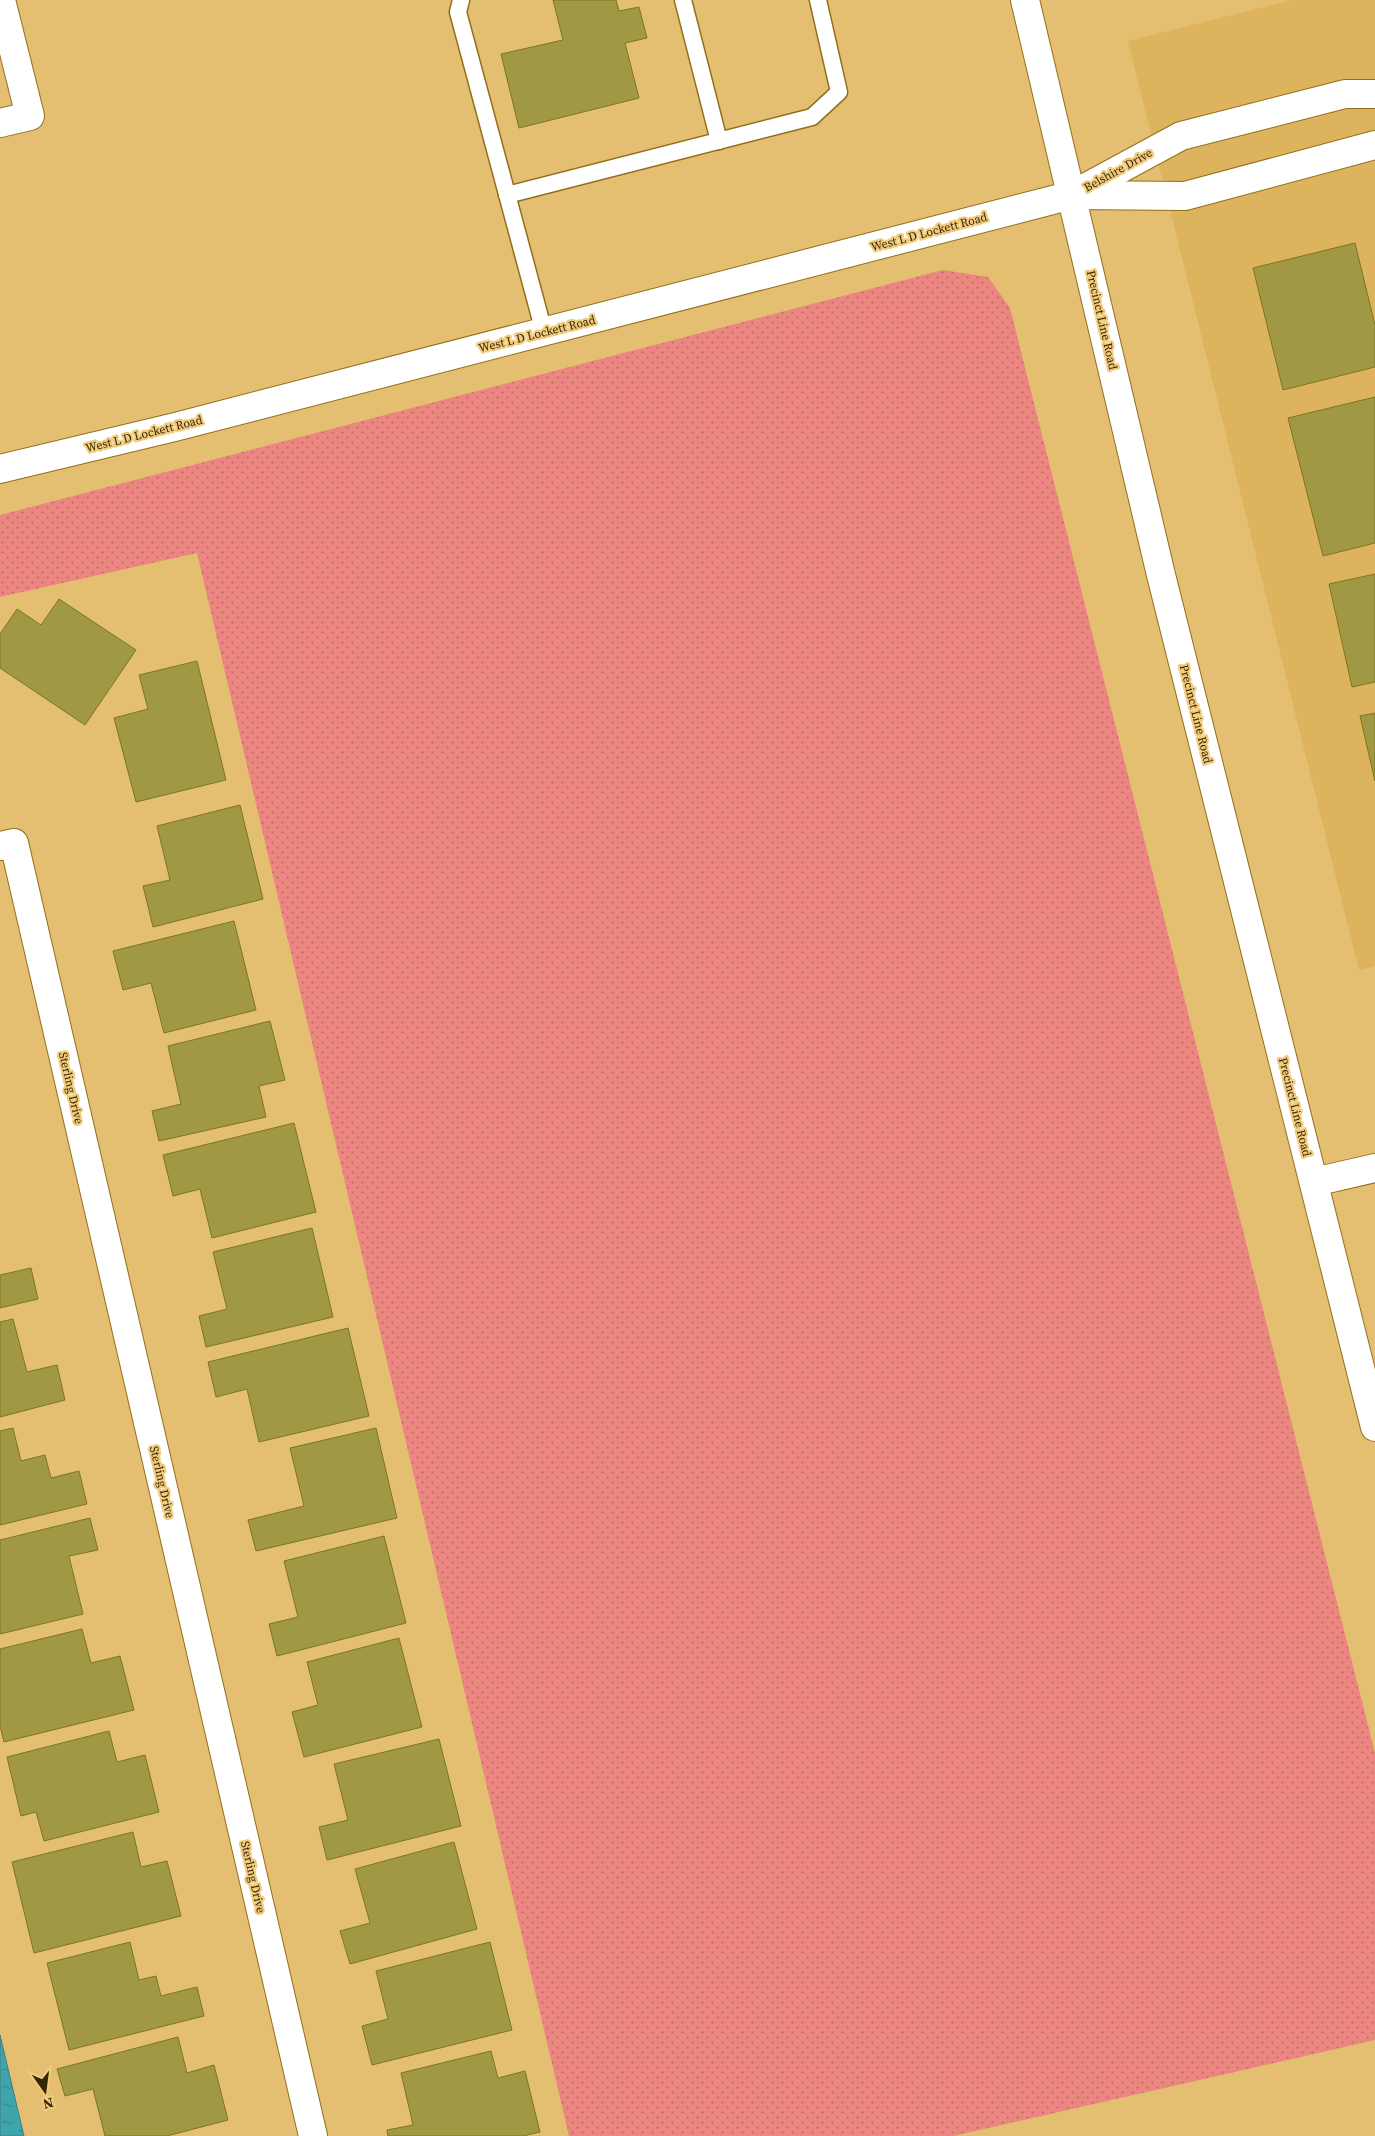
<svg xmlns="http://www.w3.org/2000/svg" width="1375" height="2136" viewBox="0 0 1375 2136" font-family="'Source Serif 4',serif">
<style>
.built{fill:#ddb45d}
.grass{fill:url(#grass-dots)}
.water{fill:url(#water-ripples);stroke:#3c7f7c}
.building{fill:#a09845;stroke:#7d761d}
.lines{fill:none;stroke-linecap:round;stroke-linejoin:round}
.service-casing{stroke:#926f1a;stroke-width:19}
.minor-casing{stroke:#926f1a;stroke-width:30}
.secondary-casing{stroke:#926f1a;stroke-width:30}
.primary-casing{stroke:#926f1a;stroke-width:30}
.service{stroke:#fff;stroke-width:16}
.minor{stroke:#fff;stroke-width:28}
.secondary{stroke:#fff;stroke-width:28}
.primary{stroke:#fff;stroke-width:28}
.labels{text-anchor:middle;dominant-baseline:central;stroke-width:4.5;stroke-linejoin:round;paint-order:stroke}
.street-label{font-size:12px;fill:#362705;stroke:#f2cc7e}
</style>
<defs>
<pattern id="grass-dots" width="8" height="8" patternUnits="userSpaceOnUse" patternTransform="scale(1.25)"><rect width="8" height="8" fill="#ec8680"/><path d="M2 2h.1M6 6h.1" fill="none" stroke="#c06e67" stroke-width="1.8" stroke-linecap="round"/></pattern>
<pattern id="water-ripples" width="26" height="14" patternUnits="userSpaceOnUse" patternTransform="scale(1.25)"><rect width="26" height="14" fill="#3ea5af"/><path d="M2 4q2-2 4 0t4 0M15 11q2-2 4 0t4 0" fill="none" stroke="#35868c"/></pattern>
</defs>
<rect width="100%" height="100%" fill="#e4bf71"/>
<!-- built -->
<path class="built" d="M1292,0H1375V966L1359,970L1128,41Z"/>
<!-- grass -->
<path class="grass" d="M943,270L988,277L1010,308L1375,1753V2040L953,2136H569L197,553L0,597V515Z"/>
<!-- water -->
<path class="water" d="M0,2035L24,2136H0Z"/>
<!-- building -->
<g class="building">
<path d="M553,0H616L619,11L639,7L647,38L625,43L639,98L519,128L501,54L563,40Z"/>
<path d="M1355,243L1375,325V367L1283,390L1253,268Z"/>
<path d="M1375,397V543L1323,556L1288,418Z"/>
<path d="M1375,574V682L1352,687L1329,584Z"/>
<path d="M59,599L136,650L85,725L0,668V634L17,609L41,625Z"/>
<path d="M197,661L226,780L136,802L114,718L148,709L139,675Z"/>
<path d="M1375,713V781L1360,716Z"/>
<path d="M240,805L263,899L153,927L143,886L170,880L157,826Z"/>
<path d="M234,921L256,1010L164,1033L151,983L123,990L113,951Z"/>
<path d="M270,1021L285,1080L259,1086L266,1117L159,1141L152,1111L181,1104L168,1046Z"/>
<path d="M294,1123L316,1212L212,1238L200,1189L173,1196L163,1155Z"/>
<path d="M312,1228L333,1317L206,1347L199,1316L227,1309L213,1252Z"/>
<path d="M31,1268L38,1299L0,1308V1275Z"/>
<path d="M13,1319L27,1372L57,1365L65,1400L0,1417V1322Z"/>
<path d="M348,1328L369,1416L259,1442L247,1389L216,1397L208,1362Z"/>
<path d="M13,1428L21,1461L45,1455L51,1478L79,1471L87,1504L0,1525V1431Z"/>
<path d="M376,1428L397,1518L256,1551L248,1520L304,1506L290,1448Z"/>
<path d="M90,1518L98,1550L69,1556L83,1614L0,1634V1540Z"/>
<path d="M384,1536L406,1623L277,1656L269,1624L298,1617L284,1561Z"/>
<path d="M82,1629L91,1663L120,1656L134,1710L4,1742L0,1726V1649Z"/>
<path d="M399,1638L422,1727L304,1757L292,1712L318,1705L307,1662Z"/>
<path d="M109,1731L117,1762L145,1755L159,1812L44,1841L36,1812L21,1816L7,1757Z"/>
<path d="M439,1739L461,1826L327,1860L319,1827L348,1820L334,1764Z"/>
<path d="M133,1832L141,1867L167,1861L181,1916L34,1953L12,1862Z"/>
<path d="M454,1842L477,1929L350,1964L340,1931L370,1923L355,1869Z"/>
<path d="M130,1942L139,1980L156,1976L161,1996L197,1987L204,2016L69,2050L47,1963Z"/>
<path d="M490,1942L512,2030L372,2065L362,2026L388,2019L376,1971Z"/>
<path d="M178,2037L187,2073L214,2065L228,2120L167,2136H105L93,2089L65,2096L57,2069Z"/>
<path d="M491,2051L498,2078L525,2071L540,2132L523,2136H388L387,2130L413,2125L401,2073Z"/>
</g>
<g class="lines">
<!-- service casing -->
<g class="service-casing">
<g id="service">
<path d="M461,0L458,12L544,332"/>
<path d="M683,0L719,141"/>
<path d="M507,195L812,117L839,92L818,0"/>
</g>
</g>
<!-- minor casing -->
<g class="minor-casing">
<g id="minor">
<path d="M0,123L30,116L1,0"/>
<path d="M1072,195L1181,136L1345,94H1375"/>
<path d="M1074,195L1185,196L1375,145"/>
<path d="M0,846L14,843L313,2136"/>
<path d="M1314,1182L1375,1168"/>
</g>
</g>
<!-- secondary casing -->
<g class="secondary-casing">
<path id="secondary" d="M0,469L175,427L1072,195"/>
</g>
<!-- primary casing -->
<g class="primary-casing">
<path id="primary" d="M1025,0L1161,575L1375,1427"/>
</g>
<!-- service -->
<use href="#service" class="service"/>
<!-- minor -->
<use href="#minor" class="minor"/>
<!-- secondary -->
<use href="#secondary" class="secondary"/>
<!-- primary -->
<use href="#primary" class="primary"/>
</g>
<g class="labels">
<!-- street labels -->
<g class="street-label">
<text transform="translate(1118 170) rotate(-29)">Belshire Drive</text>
<text transform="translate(929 232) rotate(-15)">West L D Lockett Road</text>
<text transform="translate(1102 320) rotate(77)">Precinct Line Road</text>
<text transform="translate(537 334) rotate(-14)">West L D Lockett Road</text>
<text transform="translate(144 434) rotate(-14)">West L D Lockett Road</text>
<text transform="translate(1196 714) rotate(76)">Precinct Line Road</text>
<text transform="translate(71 1088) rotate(77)">Sterling Drive</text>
<text transform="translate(1295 1107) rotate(76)">Precinct Line Road</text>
<text transform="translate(162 1482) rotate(77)">Sterling Drive</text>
<text transform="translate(253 1877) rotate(77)">Sterling Drive</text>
</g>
</g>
<!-- north arrow -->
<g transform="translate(45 2091) rotate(166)" stroke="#f2cc7e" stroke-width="4" paint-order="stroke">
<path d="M0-4L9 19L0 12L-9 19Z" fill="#362705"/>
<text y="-8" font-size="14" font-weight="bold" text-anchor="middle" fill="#362705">N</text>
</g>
</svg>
